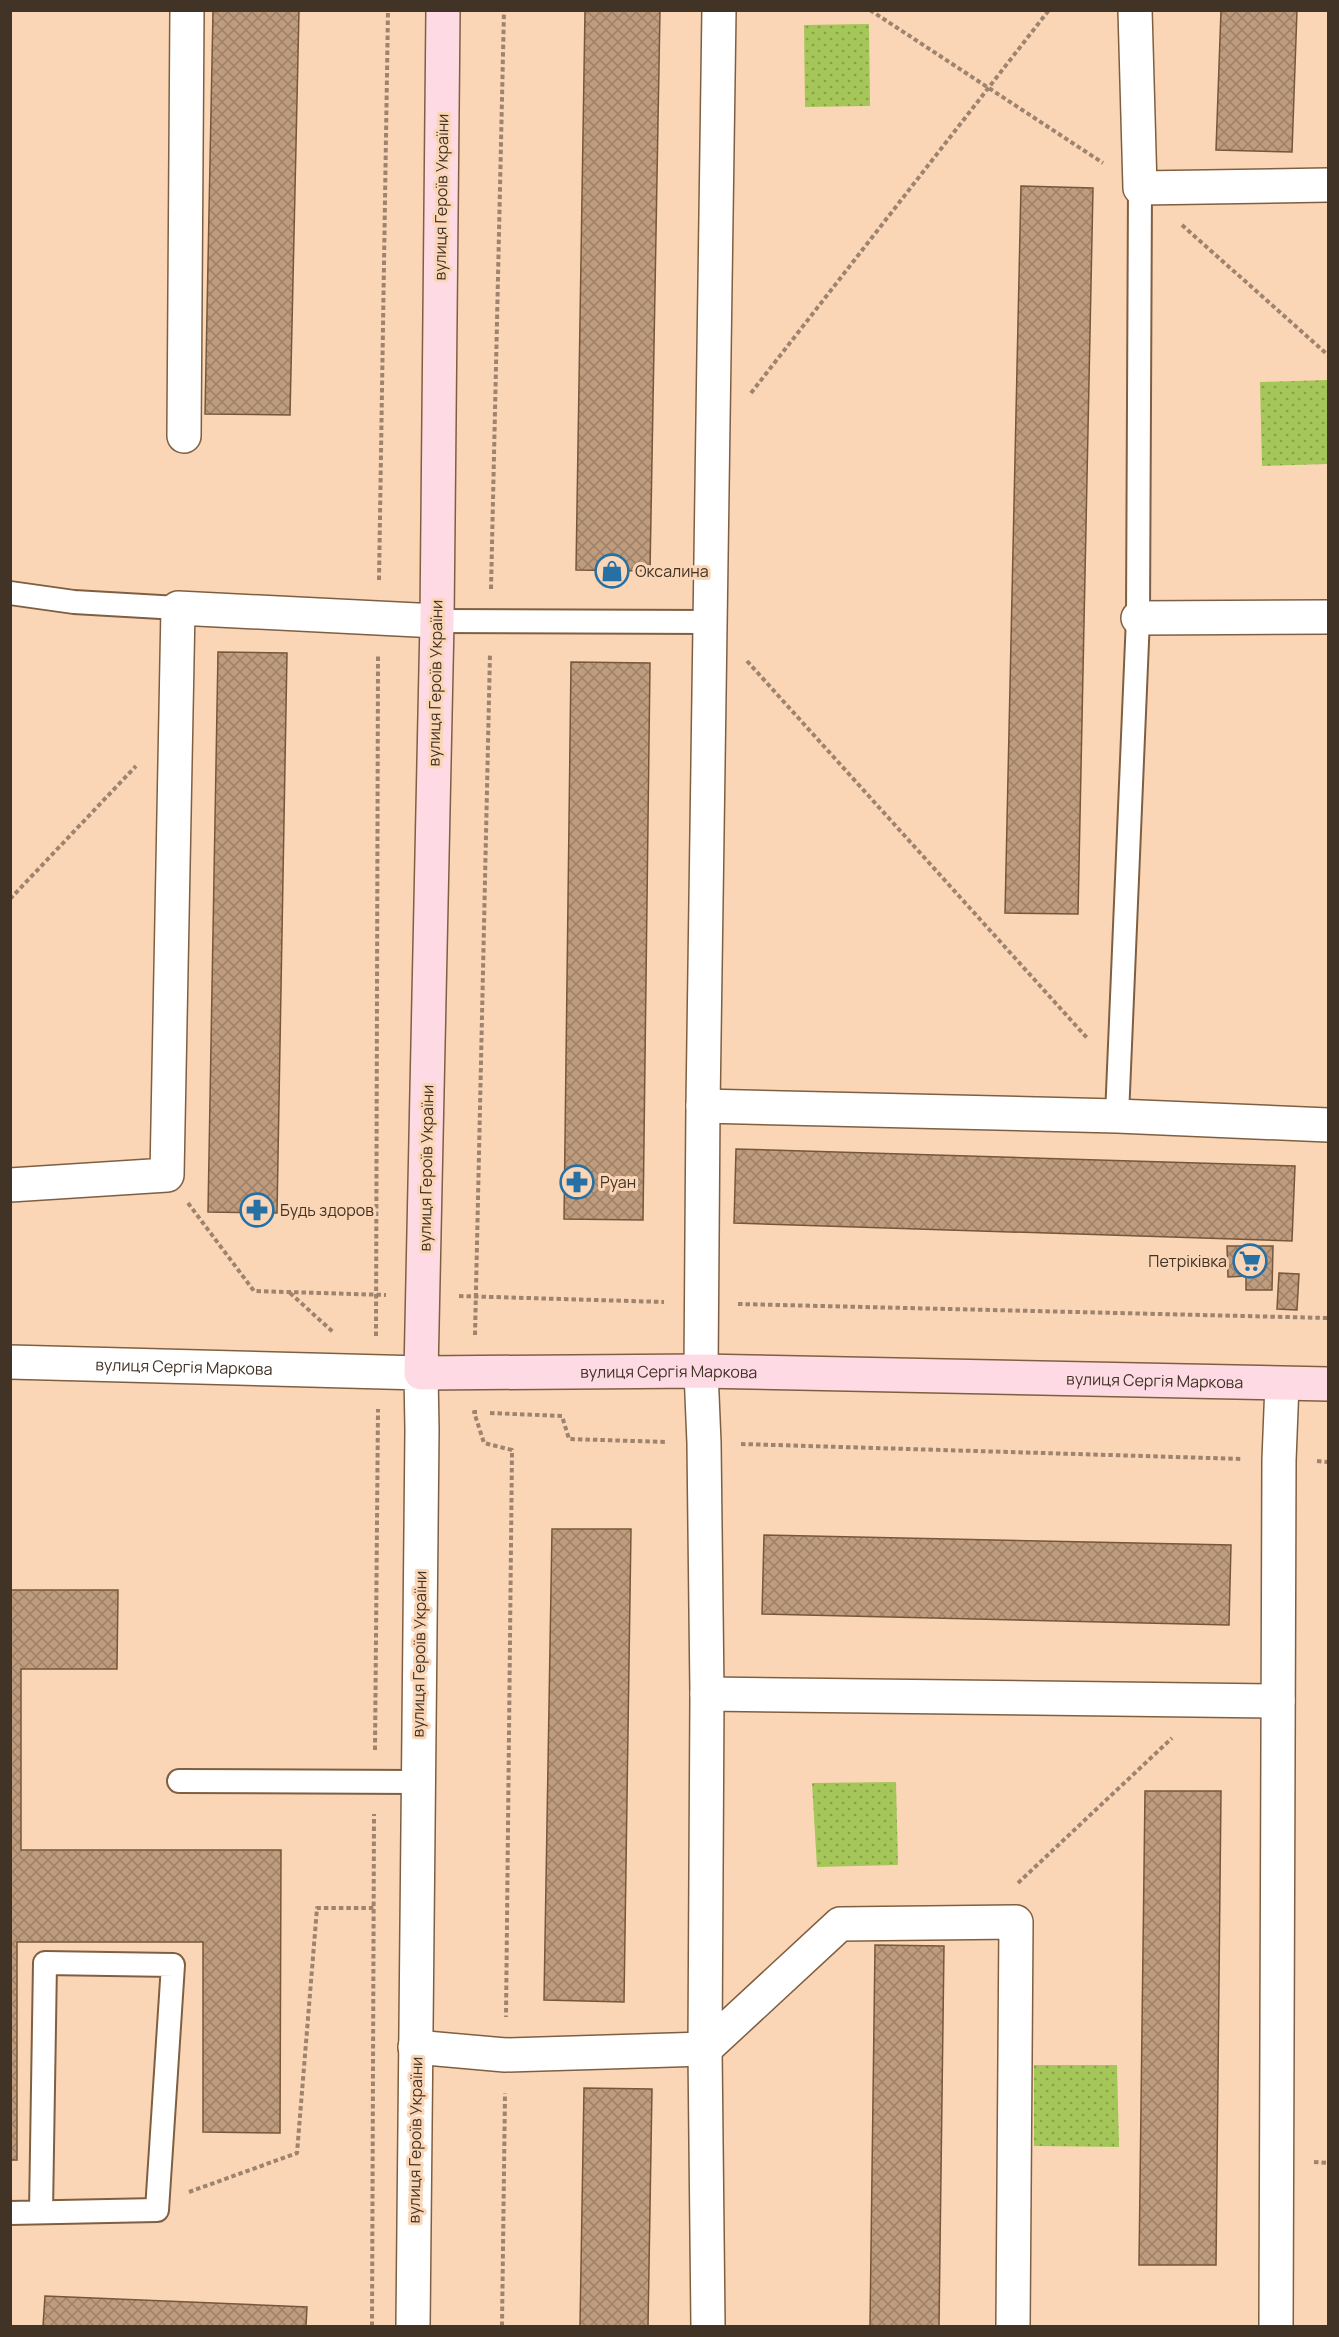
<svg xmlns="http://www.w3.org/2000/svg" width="1339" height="2337" viewBox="0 0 1339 2337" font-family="Manrope,sans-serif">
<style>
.park{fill:url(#park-dots)}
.building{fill:url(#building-cross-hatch);stroke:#76573a;stroke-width:1.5}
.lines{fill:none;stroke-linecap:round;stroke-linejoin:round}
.lane-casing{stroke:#7f5f42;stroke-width:26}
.street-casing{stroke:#7f5f42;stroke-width:36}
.secondary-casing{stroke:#7f5f42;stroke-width:36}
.path{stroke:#9e846e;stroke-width:4;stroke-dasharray:4.5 3;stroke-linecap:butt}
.lane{stroke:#fff;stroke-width:22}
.street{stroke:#fff;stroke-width:33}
.secondary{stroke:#fedbe4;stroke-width:33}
.labels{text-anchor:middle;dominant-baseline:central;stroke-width:6;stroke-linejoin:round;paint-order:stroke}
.street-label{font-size:16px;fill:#413326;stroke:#fbd6b6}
.poi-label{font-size:16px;fill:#413326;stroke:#fbd6b6;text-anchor:start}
</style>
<defs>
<pattern id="park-dots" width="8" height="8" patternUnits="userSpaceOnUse" patternTransform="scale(1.5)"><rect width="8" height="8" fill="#a5c658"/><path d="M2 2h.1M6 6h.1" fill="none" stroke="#88a149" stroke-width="1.8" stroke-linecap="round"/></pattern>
<pattern id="building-cross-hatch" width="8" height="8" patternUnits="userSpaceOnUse" patternTransform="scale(1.5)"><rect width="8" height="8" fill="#bf9c7d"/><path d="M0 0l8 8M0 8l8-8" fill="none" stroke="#9d8066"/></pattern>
</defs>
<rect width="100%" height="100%" fill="#fbd6b6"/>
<!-- park -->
<g class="park">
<path d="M869,24L870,106L805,107L804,25Z"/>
<path d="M1328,380V464L1262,466L1260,382Z"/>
<path d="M896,1782L898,1865L817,1867L812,1783Z"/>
<path d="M1034,2065H1117L1119,2147L1034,2146Z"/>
</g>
<!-- building -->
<g class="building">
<path d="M213,10H299L290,415L205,414Z"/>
<path d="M585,10H660L650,571L576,570Z"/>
<path d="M1221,10H1297L1292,152L1216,150Z"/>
<path d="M1021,186L1093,188L1078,914L1005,913Z"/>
<path d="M218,652L287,653L277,1213L208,1212Z"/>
<path d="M571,662L650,663L643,1220L564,1219Z"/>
<path d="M736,1149L1295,1166L1292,1241L734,1223Z"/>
<path d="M1227,1246H1273L1272,1290H1246V1276L1228,1277Z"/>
<path d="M1279,1273L1299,1274L1297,1310L1277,1309Z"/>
<path d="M552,1529H631L624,2002L544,2000Z"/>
<path d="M764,1535L1231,1545L1229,1625L762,1614Z"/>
<path d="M10,1590H118L117,1669H21V1850H281L280,2133L203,2132V1942H17V2160H10Z"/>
<path d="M1145,1791H1221L1216,2265H1139Z"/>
<path d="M875,1945L944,1946L939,2326H870Z"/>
<path d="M584,2088L652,2089L648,2326H580Z"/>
<path d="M45,2296L307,2307L306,2326H43Z"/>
</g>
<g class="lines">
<!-- lane casing -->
<g class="lane-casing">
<g id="lane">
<path d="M10,593L74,602L178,608"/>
<path d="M437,621L711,622"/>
<path d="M1117,1116L1138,618L1140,188"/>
<path d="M179,1781L418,1782"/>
<path d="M10,2213L157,2210L173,1965L45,1963L41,2212"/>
</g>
</g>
<!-- street casing -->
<g class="street-casing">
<g id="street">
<path d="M1135,10L1140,188L1328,185"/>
<path d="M184,436L187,10"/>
<path d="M1138,618L1328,617"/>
<path d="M703,1106L719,10"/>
<path d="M10,1185L167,1175L178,608L437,621"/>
<path id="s1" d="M10,1362L421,1373L422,1430L413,2326"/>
<path d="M707,1694L1278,1701"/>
<path d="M415,2047L505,2055L705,2049L840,1924L1016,1922L1013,2326"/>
<path d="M708,2326L705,2049L707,1694L704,1443L701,1371L703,1106L1117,1116L1328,1125"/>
<path d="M1276,2326L1279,1460L1282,1384"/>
</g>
</g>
<!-- secondary casing -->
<g class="secondary-casing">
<g id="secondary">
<path id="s2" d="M443,10L437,621L421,1373L701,1371L1328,1384"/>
</g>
</g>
<!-- path -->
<g class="path">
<path d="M870,10L1103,163"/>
<path d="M1182,225L1328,355"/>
<path d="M751,393L1049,10"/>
<path d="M379,580L388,10"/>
<path d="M491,589L504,10"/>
<path d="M747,661L1088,1039"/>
<path d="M10,899L136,766"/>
<path d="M188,1203L254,1291L386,1295"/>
<path d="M290,1293L333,1332"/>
<path d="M459,1296L664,1302"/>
<path d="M738,1304L1328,1318"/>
<path d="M475,1335L490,653"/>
<path d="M376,1336L378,656"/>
<path d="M477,1412H474L484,1443L512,1450L506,2017"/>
<path d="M490,1413L562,1416L569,1439L667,1442"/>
<path d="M741,1444L1243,1459"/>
<path d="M1317,1461L1328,1462"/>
<path d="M375,1750L378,1409"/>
<path d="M1018,1883L1172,1738"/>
<path d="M1314,2162L1328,2163"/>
<path d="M189,2192L297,2153L317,1908H375"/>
<path d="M372,2326L374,1814"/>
<path d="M502,2326L505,2093"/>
</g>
<!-- lane -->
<use href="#lane" class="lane"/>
<!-- street -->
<use href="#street" class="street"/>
<!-- secondary -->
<use href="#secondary" class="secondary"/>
</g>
<!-- icons -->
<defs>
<g id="shop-ring" transform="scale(1.725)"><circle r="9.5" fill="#fbd6b6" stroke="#2770a4" stroke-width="1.5"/><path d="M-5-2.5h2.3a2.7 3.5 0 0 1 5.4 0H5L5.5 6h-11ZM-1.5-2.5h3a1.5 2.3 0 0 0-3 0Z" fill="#2770a4"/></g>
<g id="pharmacy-ring" transform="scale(1.725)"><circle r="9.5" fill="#fbd6b6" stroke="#2770a4" stroke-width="1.5"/><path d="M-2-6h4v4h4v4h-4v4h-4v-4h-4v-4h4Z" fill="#2770a4"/></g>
<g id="supermarket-ring" transform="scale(1.725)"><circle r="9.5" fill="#fbd6b6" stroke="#2770a4" stroke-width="1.5"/><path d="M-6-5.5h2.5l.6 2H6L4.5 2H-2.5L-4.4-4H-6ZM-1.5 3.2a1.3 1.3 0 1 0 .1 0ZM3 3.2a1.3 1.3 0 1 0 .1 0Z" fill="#2770a4"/></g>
</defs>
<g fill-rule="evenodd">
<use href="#shop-ring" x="612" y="571"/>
<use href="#pharmacy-ring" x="577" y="1182"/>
<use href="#pharmacy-ring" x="257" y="1210"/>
<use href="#supermarket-ring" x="1250" y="1261"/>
</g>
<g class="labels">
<!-- street labels -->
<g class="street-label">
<text transform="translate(441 197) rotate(-89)">вулиця Героїв України</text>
<text transform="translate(435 683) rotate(-89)">вулиця Героїв України</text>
<text transform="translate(426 1168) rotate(-89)">вулиця Героїв України</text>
<text stroke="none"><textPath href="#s1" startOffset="174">вулиця Сергія Маркова</textPath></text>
<text stroke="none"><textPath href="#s2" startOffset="1611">вулиця Сергія Маркова</textPath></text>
<text stroke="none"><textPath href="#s2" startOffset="2097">вулиця Сергія Маркова</textPath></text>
<text transform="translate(419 1654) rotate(-89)">вулиця Героїв України</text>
<text transform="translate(415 2140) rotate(-89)">вулиця Героїв України</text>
</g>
<!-- poi labels -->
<g class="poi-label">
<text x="635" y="571">Оксалина</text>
<text x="600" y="1182">Руан</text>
<text x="280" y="1210">Будь здоров</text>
<text x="1227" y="1261" text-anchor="end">Петріківка</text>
</g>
</g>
<!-- border -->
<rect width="1339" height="2337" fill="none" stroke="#413326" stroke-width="24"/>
</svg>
